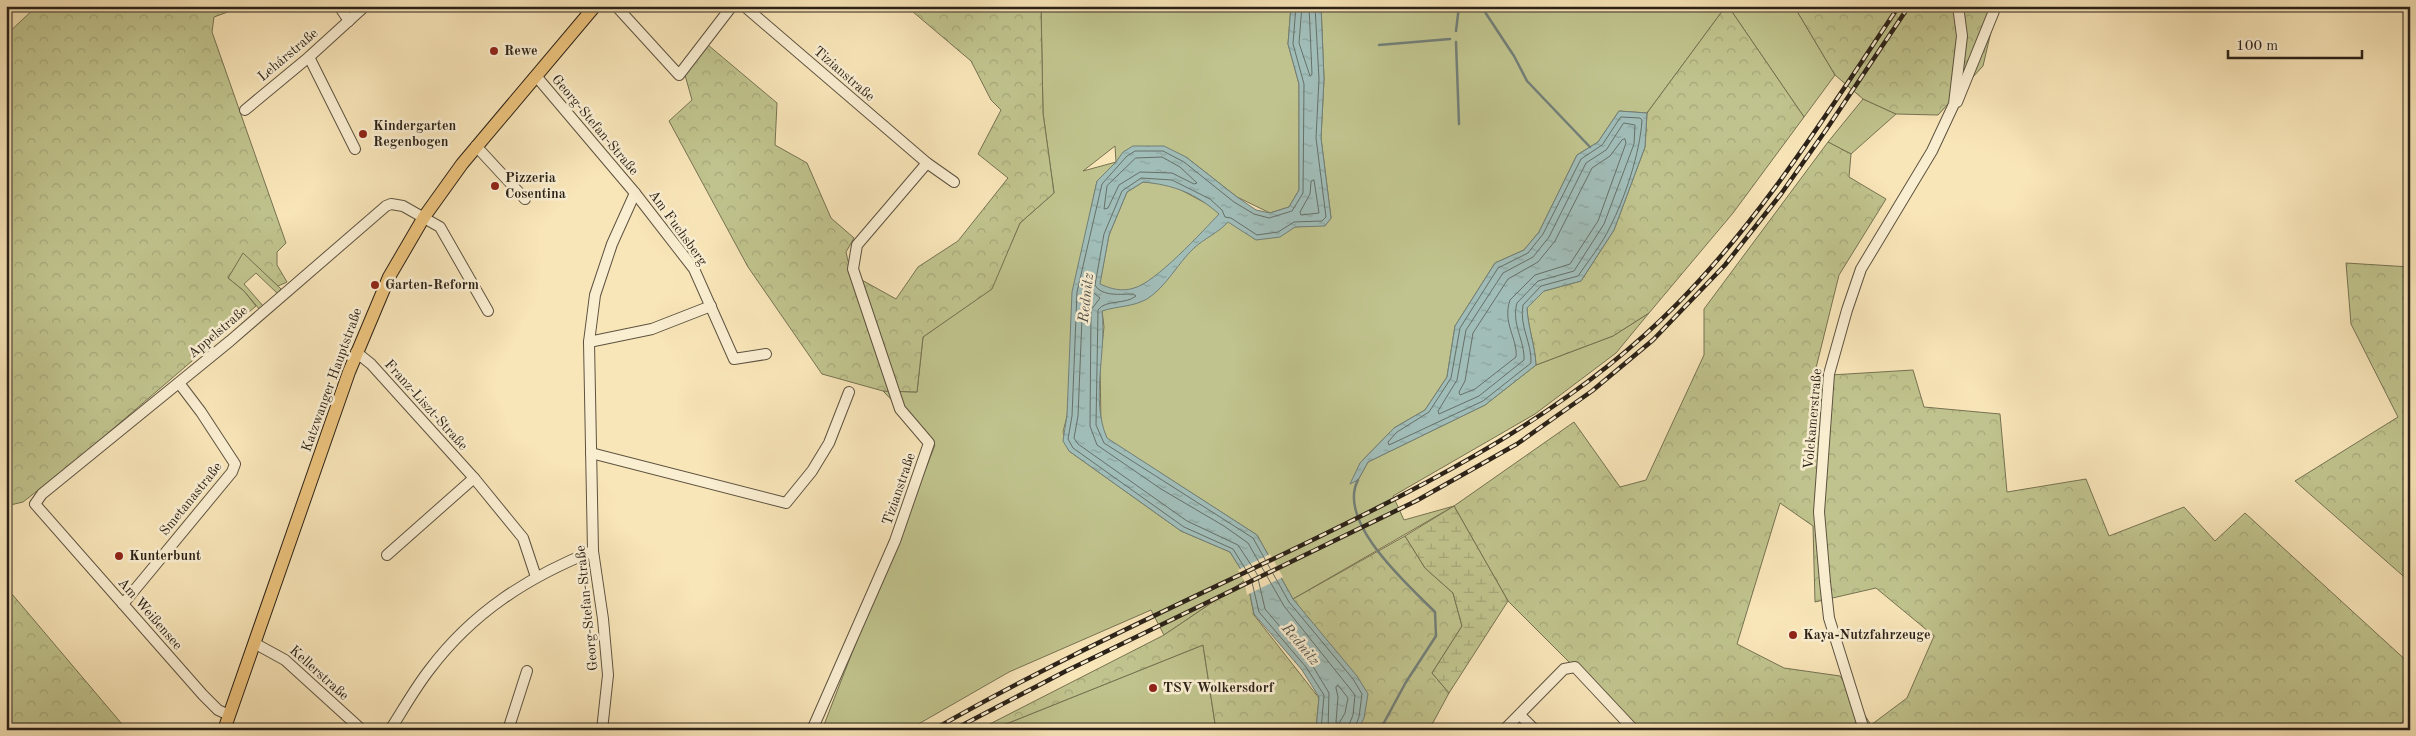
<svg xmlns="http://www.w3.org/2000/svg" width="2416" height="736" viewBox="0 0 2416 736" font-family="'Old Standard TT',serif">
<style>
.grass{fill:#c0c38d;stroke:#767252;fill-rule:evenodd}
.forest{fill:url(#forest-crowns);stroke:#767252;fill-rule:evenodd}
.wetland{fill:url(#wetland-marsh);stroke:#767252}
.water{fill:url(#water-ripples);stroke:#727f78;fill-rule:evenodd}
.pier{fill:#f8e5b8}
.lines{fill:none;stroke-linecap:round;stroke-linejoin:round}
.shore{stroke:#667068;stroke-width:1}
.stream{stroke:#727f78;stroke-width:2.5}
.minor-casing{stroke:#5e5340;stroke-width:12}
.major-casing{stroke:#2b2218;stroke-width:14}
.minor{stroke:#faeed1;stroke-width:10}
.major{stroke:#ecc27c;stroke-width:12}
.rail-casing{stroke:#2b2218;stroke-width:4.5}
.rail{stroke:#faeed1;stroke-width:2.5;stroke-dasharray:8;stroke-linecap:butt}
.poi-dot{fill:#8f2418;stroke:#faeed1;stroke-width:2}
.labels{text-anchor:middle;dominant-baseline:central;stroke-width:5;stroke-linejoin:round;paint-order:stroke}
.poi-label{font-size:14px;font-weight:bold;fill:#2b2218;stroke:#faeed1;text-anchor:start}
.street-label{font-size:14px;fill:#2b2218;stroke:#faeed1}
.water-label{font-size:15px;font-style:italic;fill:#4e5048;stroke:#faeed1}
</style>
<defs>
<pattern id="forest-crowns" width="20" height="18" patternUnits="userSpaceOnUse" patternTransform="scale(1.25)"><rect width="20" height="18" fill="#c0c38d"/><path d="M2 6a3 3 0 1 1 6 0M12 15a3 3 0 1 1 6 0" fill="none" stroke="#a5a779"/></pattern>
<pattern id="wetland-marsh" width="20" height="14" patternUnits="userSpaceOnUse" patternTransform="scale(1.25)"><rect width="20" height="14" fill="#c0c38d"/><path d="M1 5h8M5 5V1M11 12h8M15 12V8" fill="none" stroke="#a5a779"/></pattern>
<pattern id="water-ripples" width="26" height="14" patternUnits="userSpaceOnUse" patternTransform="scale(1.25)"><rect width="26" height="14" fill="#a1bdb8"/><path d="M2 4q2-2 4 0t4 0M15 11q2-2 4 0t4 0" fill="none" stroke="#8ba29d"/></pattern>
</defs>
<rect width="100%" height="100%" fill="#f8e5b8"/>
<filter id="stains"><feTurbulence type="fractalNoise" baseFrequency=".004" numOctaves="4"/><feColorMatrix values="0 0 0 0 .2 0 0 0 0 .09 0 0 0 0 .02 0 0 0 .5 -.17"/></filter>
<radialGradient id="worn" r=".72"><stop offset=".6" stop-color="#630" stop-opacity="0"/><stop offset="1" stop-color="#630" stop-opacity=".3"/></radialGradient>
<!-- grass -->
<g class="grass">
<path d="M1041,6H1291L1288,44L1299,84V190L1289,207L1270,213L1237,197L1186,157L1097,181L1086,233L1067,416L1063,432L1069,451L1181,531L1230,552L1247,579L1164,635L1151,610L1009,672L908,730H822C858,634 899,541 935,445L883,391L917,392L923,337L991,289L1020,223L1054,193L1043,113ZM1115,146L1116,162L1083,171Z"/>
<path d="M1321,6H1726L1647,113L1619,111L1598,142L1577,155L1539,232L1524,250L1495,263L1455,326L1447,377L1425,410L1394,428L1360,463L1358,480L1368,462L1485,405L1536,365L1613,336L1649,313L1616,353L1535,414L1393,496L1404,520L1454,506L1293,599L1257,535L1106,438L1101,425L1100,363L1104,327L1099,286L1109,235L1127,192L1143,182L1170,184L1207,204L1294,227L1325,225L1331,218L1321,138L1324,79Z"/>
<path d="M1728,6H1794L1835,75L1804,117Z"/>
<path d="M1863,99L1896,114L1851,154L1828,142Z"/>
<path d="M243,252L281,289L278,294L256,273L244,284L264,307L260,310L244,291L228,278Z"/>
<path d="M1203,645L1216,730H991Z"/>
</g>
<!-- forest -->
<g class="forest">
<path d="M37,6H244L214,17L212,32L286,243L277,252V265L287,282L278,286L243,253L228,278L244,291L256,306L79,458L23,502L6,506V35Z"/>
<path d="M906,6H1041L1043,113L1054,193L1020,223L992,289L923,337L917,392L883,391L822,374L748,267L669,121L692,100L685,75L708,45L777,103L775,145L807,163L831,218L854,238L846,252L851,274L896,299L918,267L958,241L1008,178L978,154L1001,110L991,100L971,61Z"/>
<path d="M1726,6H1728L1804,117L1733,213L1649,313L1613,336L1536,365C1535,345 1528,328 1527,308L1544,291L1581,281L1614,230L1645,147L1647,113Z"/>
<path d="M1794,6H1997L1983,66L1938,115L1896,114L1863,99L1835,75Z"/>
<path d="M1828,142L1851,154L1849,177L1886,199L1839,275L1814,376L1913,370L1924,407L2000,414L2007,492L2086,479L2109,536L2184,507L2215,541L2245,513L2410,664V714L2394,730H1637L1508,601L1454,506L1574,422L1620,487L1646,480L1704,355V309ZM1780,503L1813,526L1815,602L1876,588L1934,636L1907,698L1871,725L1840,676L1784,668L1737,644Z"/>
<path d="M2346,263L2410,267V582L2295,481L2398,417L2351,324Z"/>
<path d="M1405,536L1425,568L1453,593L1462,626L1432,673L1449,693L1429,730H1357L1336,654L1293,599Z"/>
<path d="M1247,579L1254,615L1319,698L1316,730H1216L1203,645L991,730H978L1164,635Z"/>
<path d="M6,587L127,730H6Z"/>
</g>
<!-- wetland -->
<path class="wetland" d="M1454,506L1508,601L1449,693L1432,673L1462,626L1453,593L1425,568L1405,536Z"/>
<!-- water -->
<g class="water">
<path d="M1291,6H1321L1324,79L1321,138L1331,218L1325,226L1295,227L1280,237L1256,240L1228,222C1218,233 1205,238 1194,248C1178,263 1166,287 1147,299C1133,307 1117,306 1102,311C1107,352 1090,399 1107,438L1257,535L1293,599L1357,676L1368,694L1364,718L1358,730H1316L1319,697L1302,670L1254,614L1247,579L1230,552L1181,531L1069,451L1063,441L1067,415L1072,292L1097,181L1116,162L1123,152L1133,146H1164L1186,157L1237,197L1256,210L1270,213L1289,207L1299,190V84L1288,44ZM1143,182C1174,185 1195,193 1219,214C1203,231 1155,283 1134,288C1122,292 1111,289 1100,284L1109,235L1127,192Z"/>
<path d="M1619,111L1647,113L1645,147L1614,230L1581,281L1544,291L1527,308C1528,328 1535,345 1536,365L1485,405L1368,462L1358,480L1350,484L1360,463L1394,428L1425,410L1447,377L1455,326L1495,263L1524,250L1539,232L1577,155L1598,142Z"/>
</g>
<!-- pier -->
<path class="pier" d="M1270,554L1283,577L1247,595L1244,580L1238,570Z"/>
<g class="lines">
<!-- shore -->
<g class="shore">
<path d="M1296,6L1293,44L1304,84L1303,193L1292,211L1269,218L1254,214L1234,202L1184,162L1163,151H1135L1127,156L1102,184L1077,292L1072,416L1068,439L1073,448L1184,527L1233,549L1251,578L1259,612L1306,667L1324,695L1321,730"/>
<path d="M1302,6L1299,43L1310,76L1312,74L1309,6"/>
<path d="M1315,6L1319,79L1316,138L1326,217L1322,221L1294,222L1278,232L1257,235L1231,218L1225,217L1222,210L1210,199L1172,180L1141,178L1122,191L1104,234L1095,285C1102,297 1121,294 1133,294L1136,296C1125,305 1106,299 1098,310L1096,425L1104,443L1253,538L1289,602L1353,679L1362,694L1359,717L1354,730"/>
<path d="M1621,117L1640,118L1642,120C1640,153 1625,198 1610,227C1602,244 1589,260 1578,276L1541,286L1523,305C1519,326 1532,343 1531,363L1483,401L1389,445L1388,442L1397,432L1429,412L1451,378L1460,328L1498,268L1528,253L1543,234L1581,159L1602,145Z"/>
<path d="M1624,123L1635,125L1634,144L1604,224L1574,271L1538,281L1517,303C1511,324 1525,341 1524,360L1479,396L1439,414L1438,411L1457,380L1466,330L1503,273L1533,257L1549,237L1586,163L1606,150Z"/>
<path d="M1625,139L1626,143L1598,221L1570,264L1535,275L1510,300C1502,323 1518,339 1516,357L1475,389L1460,395L1459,392L1465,381L1473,333L1508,279L1538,262L1555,241L1592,168L1610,156L1622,140Z"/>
<path d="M1136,158L1162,157L1180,167L1197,183L1194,184L1172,173L1140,172L1119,185L1108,208L1104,209L1107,186Z"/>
<path d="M1314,180L1319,213L1301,215L1300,212L1310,194L1311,182Z"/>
<path d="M1338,685L1348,698L1345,713L1338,725L1336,722L1338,697L1336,688Z"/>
<path d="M1328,730L1329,693L1311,663L1265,609L1257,574L1238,545L1187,521L1078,444L1074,438L1078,416L1083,293L1085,286L1100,298L1091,310L1090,426L1097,445L1161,489L1224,526L1248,543L1284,606L1355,695L1353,715L1347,730"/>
</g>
<!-- stream -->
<g class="stream">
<path d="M1481,6L1514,56L1527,81L1590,147"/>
<path d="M1456,31L1459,6"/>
<path d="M1456,42L1459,124"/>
<path d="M1379,45L1450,39"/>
<path d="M1358,480C1336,522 1408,585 1435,612L1436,636L1406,682L1380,730"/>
</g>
<!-- minor casing -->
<g class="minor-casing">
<g id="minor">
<path d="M339,6L349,21"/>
<path d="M616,6L679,75L732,6"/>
<path d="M744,6L927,163L954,182"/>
<path d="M309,57L355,149"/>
<path d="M536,76L635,193L612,244L595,295L589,342L593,551L603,619L608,675L602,730"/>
<path d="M1957,102L1996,6"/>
<path d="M245,110L309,57L365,6"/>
<path d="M476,146L525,199"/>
<path d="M635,193L694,269L734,359L766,354"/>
<path d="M589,342L652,329L711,306"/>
<path d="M356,352L371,364L474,478L523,538L536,577"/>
<path d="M591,453L786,503L812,471L829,443L849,392"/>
<path d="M387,555L474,478"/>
<path d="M123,604L232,472L235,464L201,412L179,383"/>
<path d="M254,643L285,660L362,730"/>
<path d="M229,715L218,710L203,695L35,504L42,494L230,341L386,206L391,204L403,206L440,227L488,311"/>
<path d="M1520,715L1535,730"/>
<path d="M390,730C403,710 415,688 430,669C473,612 528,577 593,551"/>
<path d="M508,730L527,671"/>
<path d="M812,730L895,541L929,443L900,409L853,269L857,245L927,163"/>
<path d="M1504,730L1564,669L1575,667L1634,730"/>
<path d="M1864,730L1829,618L1825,582L1819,512L1829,374L1847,310L1861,269L1932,151L1954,104L1962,36L1958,6"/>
</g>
</g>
<!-- major casing -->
<g class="major-casing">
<path id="major" d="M224,730L349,372L389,277L424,217L462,164L595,6"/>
</g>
<!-- minor -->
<use href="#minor" class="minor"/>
<!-- major -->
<use href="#major" class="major"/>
<!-- rail casing -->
<g class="rail-casing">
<g id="rail">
<path d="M933,730C1051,662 1176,606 1298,547C1434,481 1570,413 1677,304C1764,216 1830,108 1899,6"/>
<path d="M953,730L1066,671L1416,501L1517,444L1592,391L1653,340L1725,265L1781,194L1826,130L1909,6"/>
</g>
</g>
<!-- rail -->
<use href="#rail" class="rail"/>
</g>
<!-- markers -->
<g class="poi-dot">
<circle cx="494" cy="51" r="5"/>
<circle cx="363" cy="134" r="5"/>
<circle cx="495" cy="186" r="5"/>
<circle cx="375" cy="285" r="5"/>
<circle cx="119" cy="556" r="5"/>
<circle cx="1793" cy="635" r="5"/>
<circle cx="1153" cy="688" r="5"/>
</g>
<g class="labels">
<!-- poi labels -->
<g class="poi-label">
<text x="504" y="51">Rewe</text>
<text x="373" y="126">Kindergarten<tspan x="373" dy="16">Regenbogen</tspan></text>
<text x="505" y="178">Pizzeria<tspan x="505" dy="16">Cosentina</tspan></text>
<text x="385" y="285">Garten-Reform</text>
<text x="129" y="556">Kunterbunt</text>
<text x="1803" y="635">Kaya-Nutzfahrzeuge</text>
<text x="1163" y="688">TSV Wolkersdorf</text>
</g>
<!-- street labels -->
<g class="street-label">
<text transform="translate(288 55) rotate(-40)">Lehárstraße</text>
<text transform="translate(844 74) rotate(41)">Tizianstraße</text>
<text transform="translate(595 125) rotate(50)">Georg-Stefan-Straße</text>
<text transform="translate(678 228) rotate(54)">Am Fuchsberg</text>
<text transform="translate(218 332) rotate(-40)">Appelstraße</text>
<text transform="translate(332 380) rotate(-70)">Katzwanger Hauptstraße</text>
<text transform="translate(426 405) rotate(48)">Franz-Liszt-Straße</text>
<text transform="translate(1813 419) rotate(-85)">Volckamerstraße</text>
<text transform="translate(899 489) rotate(-71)">Tizianstraße</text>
<text transform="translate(191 499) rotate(-51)">Smetanastraße</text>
<text transform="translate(587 608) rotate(-96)">Georg-Stefan-Straße</text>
<text transform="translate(150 614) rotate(49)">Am Weißensee</text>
<text transform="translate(319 673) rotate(42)">Kellerstraße</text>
</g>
<!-- water labels -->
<g class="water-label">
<text transform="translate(1087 298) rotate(-84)">Rednitz</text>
<text transform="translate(1300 645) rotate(50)">Rednitz</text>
</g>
</g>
<!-- margin -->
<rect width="2416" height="736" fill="none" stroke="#f8e5b8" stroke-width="25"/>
<rect x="8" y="8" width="2401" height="721" fill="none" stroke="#2b2218" stroke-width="2.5"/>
<rect x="12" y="12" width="2391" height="711" fill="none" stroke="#2b2218"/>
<!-- scale -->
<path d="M2228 50v8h134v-8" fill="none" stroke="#2b2218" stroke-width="2.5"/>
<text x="2236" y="50" font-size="15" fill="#2b2218" stroke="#faeed1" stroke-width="4" paint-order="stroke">100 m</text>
<rect width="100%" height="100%" filter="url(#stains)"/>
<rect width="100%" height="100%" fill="url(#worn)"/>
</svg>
